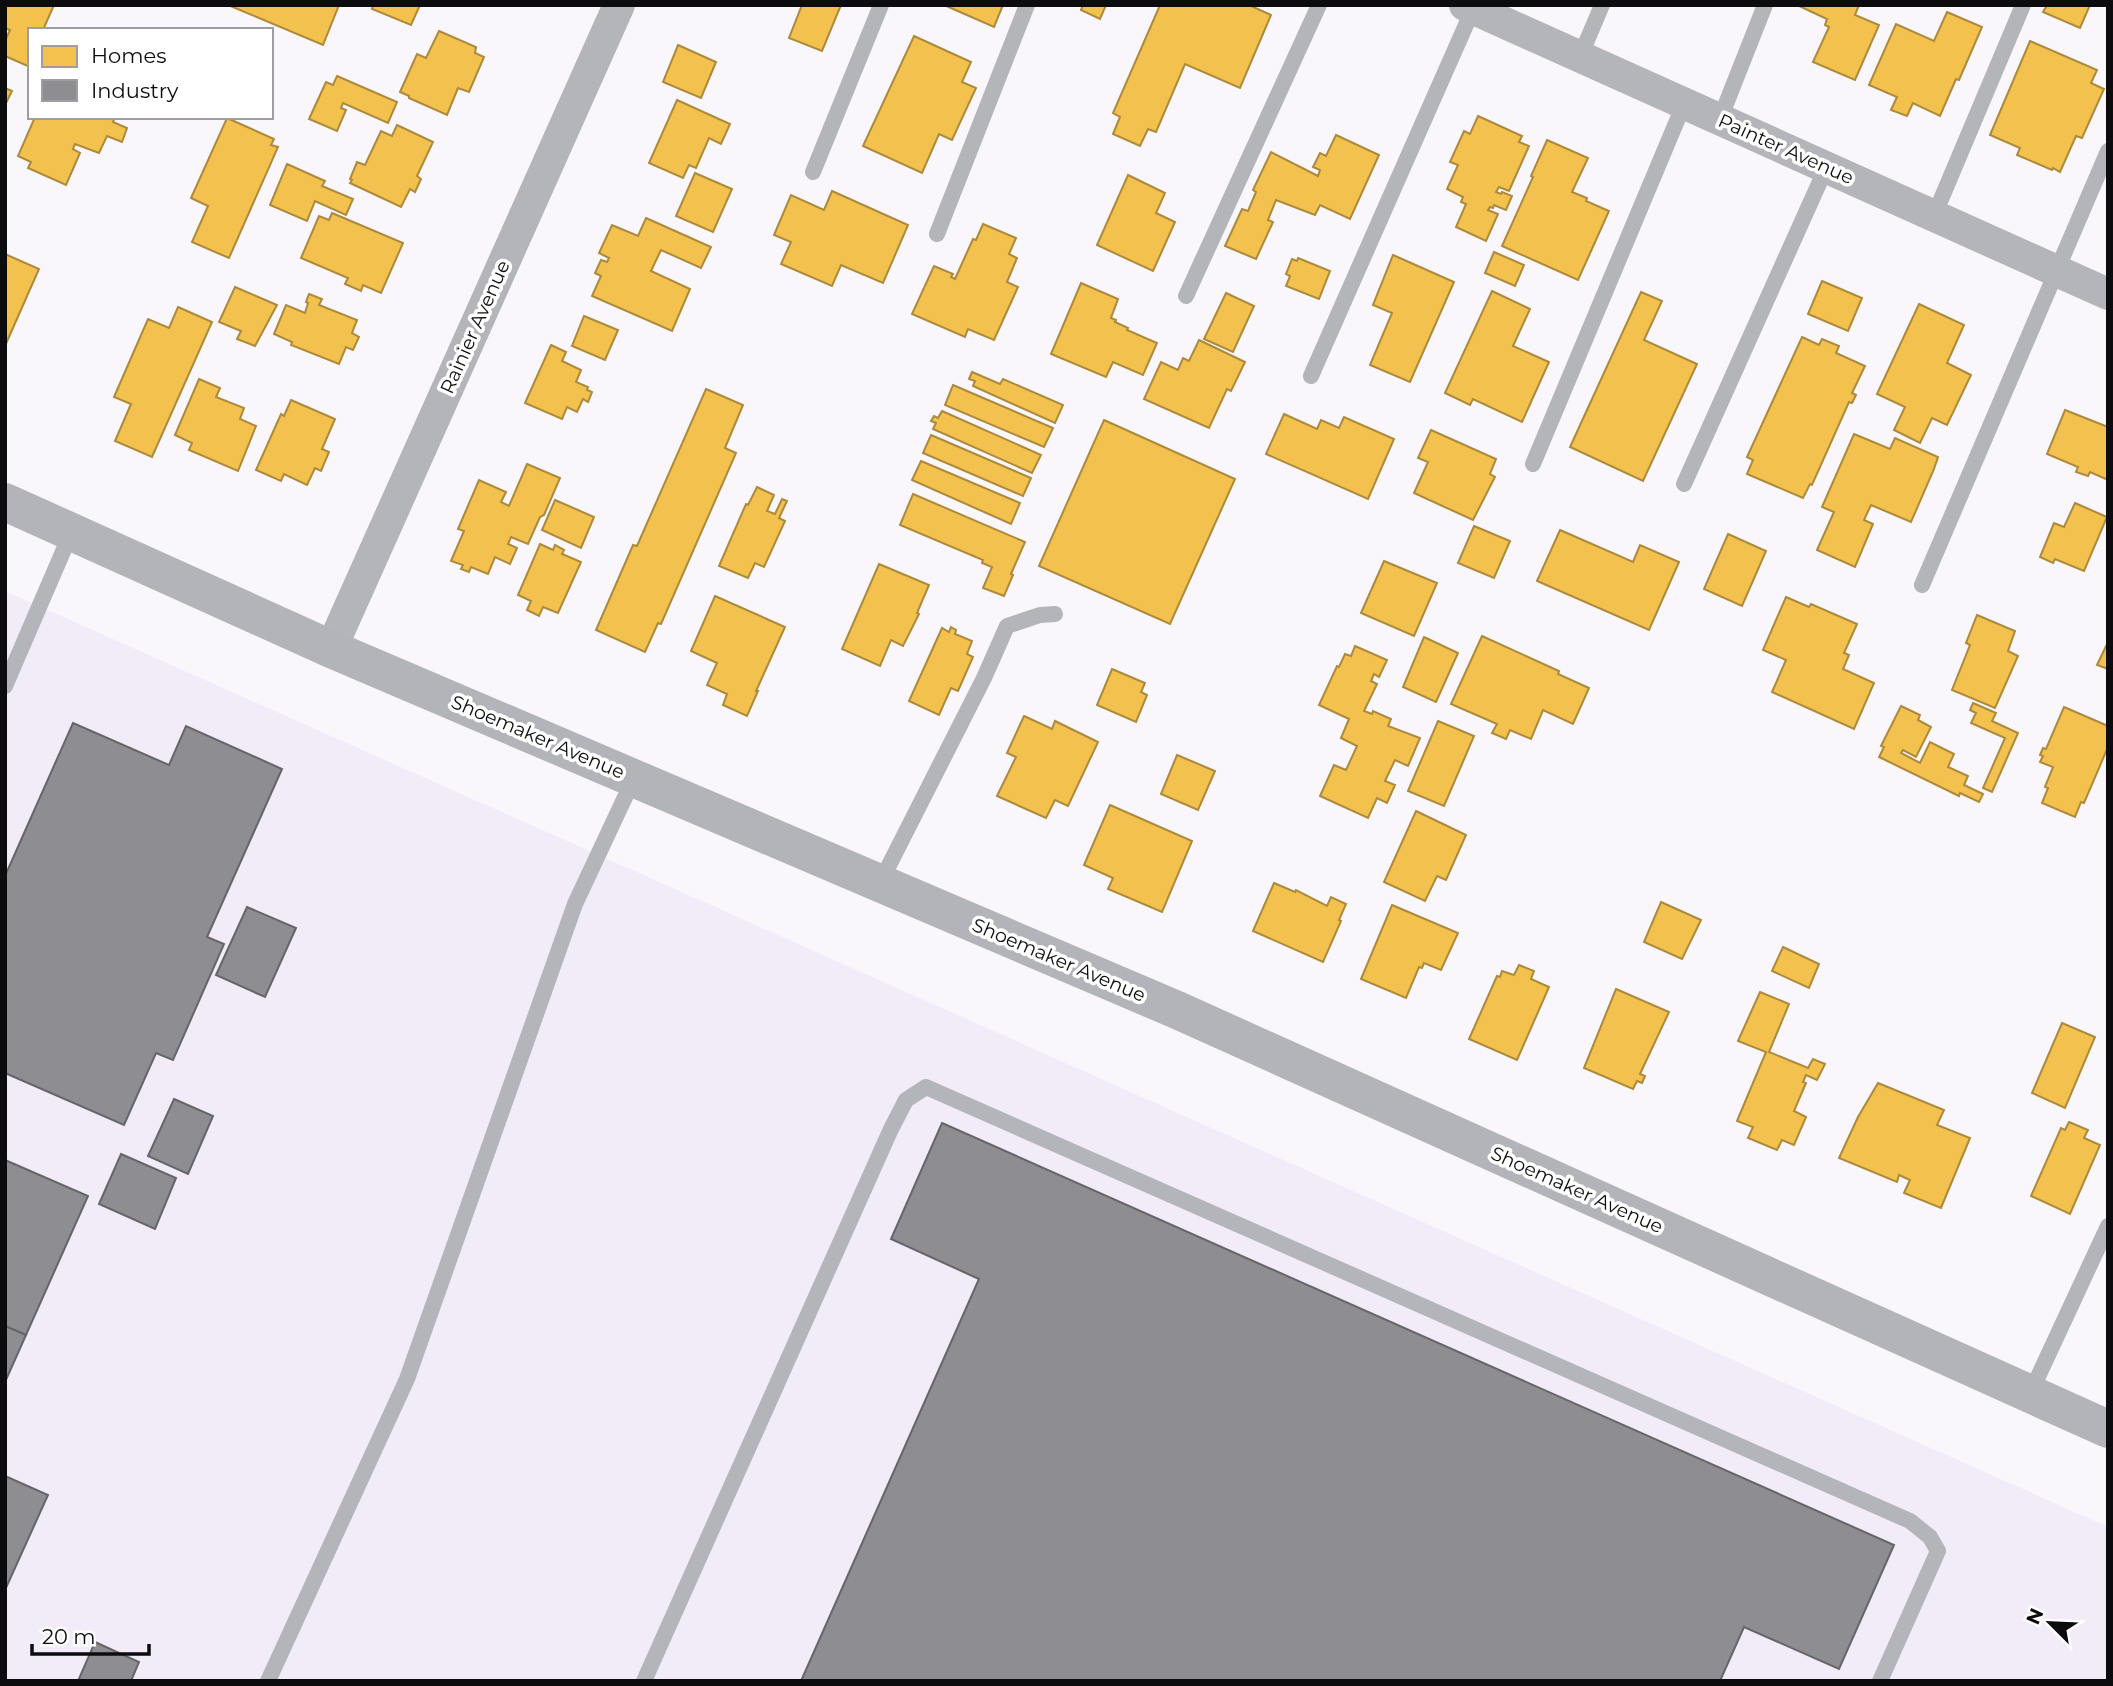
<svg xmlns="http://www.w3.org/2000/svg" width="2113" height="1686" viewBox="0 0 2113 1686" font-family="Montserrat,sans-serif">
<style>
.built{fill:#f1ecf8}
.homes{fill:#f2c14e;stroke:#ad8a3b;stroke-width:2}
.industry{fill:#8d8d92;stroke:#66666a;stroke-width:2}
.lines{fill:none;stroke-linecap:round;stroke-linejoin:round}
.service{stroke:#b4b5ba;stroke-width:16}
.minor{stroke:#b4b5ba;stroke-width:32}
.secondary{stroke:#b3b4ba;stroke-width:38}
.labels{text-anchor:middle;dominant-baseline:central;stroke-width:7;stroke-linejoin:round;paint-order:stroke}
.street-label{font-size:19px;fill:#0c0b0e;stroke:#fff}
</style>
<rect width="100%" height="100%" fill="#f9f7fc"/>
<!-- built -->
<path class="built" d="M5,591L2108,1527V1681H5Z"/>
<!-- homes -->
<g class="homes">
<path d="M5,5H54L43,30H30V67L5,56V41L10,30L5,28Z"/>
<path d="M228,5H339L323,45Z"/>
<path d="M373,5H420L411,25L372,9Z"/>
<path d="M802,5H841L822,51L789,38Z"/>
<path d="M944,5H1003L994,27Z"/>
<path d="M1083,5H1106L1100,19L1081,10Z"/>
<path d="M1160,5H1249L1271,15L1240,88L1185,64L1156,132L1148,129L1140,146L1113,134L1120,117L1113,113Z"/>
<path d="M1797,5H1859L1855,15L1879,25L1855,80L1813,62L1829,27L1825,25L1827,19Z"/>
<path d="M2047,5H2090L2080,28L2043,12Z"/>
<path d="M1947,12L1982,27L1959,80L1956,79L1940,116L1913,103L1907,116L1891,110L1897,97L1869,85L1896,24L1934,41Z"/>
<path d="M439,31L476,47L475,53L484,57L469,92L458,88L447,115L409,98V96L400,92L417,54L426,58Z"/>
<path d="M914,36L971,62L962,82L976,88L952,140L939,134L922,173L863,146Z"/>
<path d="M2030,41L2097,70L2091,83L2104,89L2082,138L2076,136L2060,172L2053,168L2052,170L2017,155L2020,148L1990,135Z"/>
<path d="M678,45L716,62L701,98L663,82Z"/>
<path d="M337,76L397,102L388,123L343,103L341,108L346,110L337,131L309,119L326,82L333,85Z"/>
<path d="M5,88L12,91L5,105Z"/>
<path d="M677,100L730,124L721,144L709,138L696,168L689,165L683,178L649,163Z"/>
<path d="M1478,116L1522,136L1519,142L1529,146L1509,191L1499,187L1496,192L1501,194L1502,192L1512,196L1506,210L1494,205L1493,208L1490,207L1488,210L1498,214L1486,241L1456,227L1466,204L1461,202L1463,197L1447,189L1458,165L1450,162L1464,131L1470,134Z"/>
<path d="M35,117H115L113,122L127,128L122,142L107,136L99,153L75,144L73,149L80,153L66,185L28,168L31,162L18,156Z"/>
<path d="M227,118L274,139L271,145L278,147L229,258L192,242L208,206L191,198Z"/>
<path d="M397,125L433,142L417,176L421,179L415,192L410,189L401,207L350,183L352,180L350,179L357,162L365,165L381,131L392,136Z"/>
<path d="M1336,135L1379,155L1350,219L1320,205L1315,215L1276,200L1268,220L1273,222L1256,259L1225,246L1242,209L1248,211L1256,192L1253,190L1271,152L1318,176L1320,170L1313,167L1320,153L1326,156Z"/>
<path d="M1547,140L1588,158L1572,192L1587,198L1586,201L1609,211L1578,280L1502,246L1533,177L1531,176Z"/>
<path d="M287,164L325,181L322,186L353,199L346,215L315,201L307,221L270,205Z"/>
<path d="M695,173L732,189L713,232L676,216Z"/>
<path d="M1128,175L1165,193L1156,213L1175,222L1153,271L1097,245Z"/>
<path d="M832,191L908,225L883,283L841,265L832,286L781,264L791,242L774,235L791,195L824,210Z"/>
<path d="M332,213L403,243L381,293L363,285L361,291L345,284L348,278L301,258L319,216L329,220Z"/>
<path d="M646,218L711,247L701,268L661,250L651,271L690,289L672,331L592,296L601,276L595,273L601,260L607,262L609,258L599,253L612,225L638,236Z"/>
<path d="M983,224L1016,238L1009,254L1017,258L1007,282L1018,287L994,340L968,329L965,337L912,314L934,266L953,274L951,277L955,279L973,239L976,240Z"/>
<path d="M1494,252L1524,265L1515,286L1485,273Z"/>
<path d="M5,254L39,269L5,346Z"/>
<path d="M1393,255L1454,282L1410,382L1370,365L1392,313L1373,305Z"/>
<path d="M1298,258L1330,271L1319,299L1286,286L1290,276L1286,274L1292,259L1297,261Z"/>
<path d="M1822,281L1862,298L1848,331L1808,314Z"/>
<path d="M1081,283L1118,299L1111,318L1116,320L1115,322L1128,328L1127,330L1157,343L1143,375L1113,362L1106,377L1051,354Z"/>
<path d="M235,287L277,305L255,346L237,339L241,331L219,322Z"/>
<path d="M1492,291L1530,309L1513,346L1549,362L1522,422L1473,399L1470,405L1445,393Z"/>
<path d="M1641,292L1662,301L1644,340L1697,364L1643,481L1570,447Z"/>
<path d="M1226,293L1254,306L1233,352L1204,339Z"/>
<path d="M309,294L322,299L319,305L357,320L352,333L359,337L353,350L346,347L339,364L291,345L292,342L274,334L286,305L305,313L308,303L306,302Z"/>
<path d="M1919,304L1964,325L1947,363L1971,375L1947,425L1932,418L1920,443L1894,430L1905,407L1877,394Z"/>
<path d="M178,307L212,322L152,457L115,441L131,404L114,397L148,319L169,328Z"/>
<path d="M584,316L618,330L605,360L572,346Z"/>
<path d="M1802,337L1819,345L1822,339L1839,346L1836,353L1865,366L1852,393L1856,395L1852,403L1849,402L1812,485L1810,484L1803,498L1747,474L1753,460L1747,457Z"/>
<path d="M1199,340L1245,362L1231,391L1227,389L1209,428L1144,399L1161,362L1178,370L1183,358L1189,361Z"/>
<path d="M551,345L566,352L562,361L581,370L576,382L588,387L587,390L592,392L588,402L583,399L577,412L567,407L562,419L525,403Z"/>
<path d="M972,372L1000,384L1003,379L1063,405L1055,423L973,386L975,381L969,379Z"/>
<path d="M199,379L220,388L216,397L244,408L240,419L256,426L238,471L189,450L192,443L175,435Z"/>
<path d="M953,385L1053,428L1044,447L945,405Z"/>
<path d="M706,389L743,405L725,448L736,453L661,624L658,623L645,652L596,630L633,545L637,546Z"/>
<path d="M291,400L335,419L322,449L329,452L321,471L315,468L307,485L284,474L281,481L256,470L281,414L284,416Z"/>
<path d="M2065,410L2108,427V480L2090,472L2088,476L2076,472L2078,467L2047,454Z"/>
<path d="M942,411L1041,455L1032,473L933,429L936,423L931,421L934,416L938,418Z"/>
<path d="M1284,414L1317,429L1321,420L1339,428L1344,417L1394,439L1368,499L1266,454Z"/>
<path d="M1104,420L1235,479L1170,624L1039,566Z"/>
<path d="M1431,430L1496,459L1490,474L1495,477L1473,520L1414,493L1428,462L1418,458Z"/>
<path d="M1854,434L1890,449L1895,438L1938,457L1934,469L1911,522L1871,505L1864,520L1873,524L1855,567L1817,550L1834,512L1822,507Z"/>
<path d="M931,435L1031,478L1023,496L923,453Z"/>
<path d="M921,461L1020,503L1011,524L912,480Z"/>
<path d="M527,464L560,478L544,515L540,517L528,544L511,537L508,544L517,548L510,564L495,557L488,574L471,567L469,572L461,569L463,565L451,561L464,531L458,529L479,480L506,492L501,502L509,506Z"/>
<path d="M757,487L774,495L767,511L775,514L782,499L787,501L779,518L785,521L764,567L755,563L748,578L719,566L746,504L748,505Z"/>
<path d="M913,494L1025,542L1011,574L1013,575L1004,596L983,588L992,567L982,563L983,560L900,525Z"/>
<path d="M555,500L594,517L581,548L542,530Z"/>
<path d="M2075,503L2107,517L2084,571L2055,559L2053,563L2040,557L2054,523L2064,527Z"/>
<path d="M1474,526L1510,541L1494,578L1458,563Z"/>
<path d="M1560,530L1633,562L1640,545L1679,562L1649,630L1537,581Z"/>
<path d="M1728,534L1766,551L1742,606L1704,589Z"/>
<path d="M540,544L553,550L555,545L564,550L562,554L581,562L558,613L543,607L539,616L527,610L531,601L518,595Z"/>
<path d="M1384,561L1437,583L1414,636L1361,613Z"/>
<path d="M879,564L929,585L917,613L919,614L903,646L891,640L880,666L842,649Z"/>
<path d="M715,596L785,627L756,691H758L747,716L723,705L727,694L707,685L717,663L691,651Z"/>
<path d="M1786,597L1809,607L1811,604L1857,624L1844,653L1849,655L1843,669L1874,683L1854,729L1772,692L1786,660L1763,650Z"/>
<path d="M1977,615L2015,631L2008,651L2018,656L1995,708L1952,690L1970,645L1966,643Z"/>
<path d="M951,627L956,630L955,634L972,641L967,654L973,657L958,691L951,688L939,715L909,701L942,628L949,632Z"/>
<path d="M1482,636L1559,671L1558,674L1589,688L1573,724L1543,710L1531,739L1510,730L1506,739L1492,733L1497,724L1451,704Z"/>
<path d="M1424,637L1458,653L1436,702L1403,687Z"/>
<path d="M2108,642V669L2097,665Z"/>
<path d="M1355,646L1387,660L1379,677L1374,674L1371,681L1377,684L1364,711L1372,714L1373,711L1391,719L1388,726L1420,738L1408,766L1395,760L1385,781L1395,785L1387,803L1377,798L1368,818L1320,796L1334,765L1346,770L1357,746L1341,738L1349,719L1319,705L1337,666L1339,667L1345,654L1351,656Z"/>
<path d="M1112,669L1145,683L1141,692L1147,695L1136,722L1097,705Z"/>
<path d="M1973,703L1996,713L1992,721L2018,733L1992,792L1983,788L2005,738L1971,723L1976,713L1970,710Z"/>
<path d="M1901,706L1920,715L1918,720L1931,727L1916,757L1903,750L1901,753L1920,763L1930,742L1954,754L1948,767L1968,776L1964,785L1983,794L1979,802L1960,793L1959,796L1879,757L1884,747L1881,746Z"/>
<path d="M2064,707L2108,726V747L2084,803L2081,802L2075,817L2042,803L2048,788L2045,787L2053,767L2040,762L2043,756L2040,755L2043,748L2046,749Z"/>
<path d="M1024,716L1052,729L1055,721L1098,742L1068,806L1055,800L1046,818L997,796L1016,757L1007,753Z"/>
<path d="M1438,721L1474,736L1444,806L1408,791Z"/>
<path d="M1177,755L1215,771L1198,810L1161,794Z"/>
<path d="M1110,805L1192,841L1162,912L1108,889L1113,878L1084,865Z"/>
<path d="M1416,811L1466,835L1446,880L1437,876L1425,901L1384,882Z"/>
<path d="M1274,883L1295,892L1296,890L1327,906L1331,897L1346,904L1339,920L1341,921L1323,962L1253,931Z"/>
<path d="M1661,902L1701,920L1682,959L1644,942Z"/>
<path d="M1392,905L1458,933L1441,970L1424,963L1422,968L1419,967L1406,998L1361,979Z"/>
<path d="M1783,947L1819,964L1809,988L1772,971Z"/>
<path d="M1519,965L1534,971L1531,979L1549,987L1517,1060L1469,1039L1497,976L1500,977L1502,971L1514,975Z"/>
<path d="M1616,989L1669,1012L1640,1074L1645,1076L1642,1083L1637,1081L1633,1089L1584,1068Z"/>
<path d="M1760,992L1789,1004L1769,1052L1808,1068L1813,1059L1825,1064L1817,1080L1806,1075L1803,1082L1806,1083L1794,1111L1806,1117L1794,1145L1782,1140L1777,1150L1748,1138L1753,1127L1737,1121L1766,1052L1738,1041Z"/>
<path d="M2062,1023L2095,1037L2065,1108L2032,1093Z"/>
<path d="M1878,1083L1944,1110L1937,1125L1970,1138L1941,1208L1904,1193L1910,1180L1899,1175L1897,1182L1839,1158L1858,1117Z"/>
<path d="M2069,1122L2088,1130L2084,1138L2100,1145L2070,1214L2031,1196L2061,1128L2065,1130Z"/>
</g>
<!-- industry -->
<g class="industry">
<path d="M73,723L169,765L186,726L282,769L207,937L224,944L173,1060L156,1053L124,1125L5,1073V876Z"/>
<path d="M247,907L296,928L265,997L216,975Z"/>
<path d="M174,1099L213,1116L188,1174L148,1156Z"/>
<path d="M942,1123L1894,1545L1839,1669L1744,1627L1720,1681H801L979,1279L891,1239Z"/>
<path d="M121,1154L176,1178L155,1229L99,1204Z"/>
<path d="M5,1160L88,1196L26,1335L5,1326Z"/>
<path d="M5,1326L26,1335L5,1382Z"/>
<path d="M5,1476L48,1495L5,1590Z"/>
<path d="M95,1642L139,1662L131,1681H78Z"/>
</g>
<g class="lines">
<!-- service -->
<g class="service">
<path d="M1580,57L1602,5"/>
<path d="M1720,119L1765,5"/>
<path d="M813,172L881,5"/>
<path d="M1934,216L2023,5"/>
<path d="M937,234L1027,5"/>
<path d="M1186,296L1319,5"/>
<path d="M1311,376L1473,9"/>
<path d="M1533,464L1684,104"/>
<path d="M1684,484L1826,168"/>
<path d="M1922,585L2108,151"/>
<path d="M5,686L71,533"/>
<path d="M880,883L984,678L1007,626L1040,615L1055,614"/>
<path d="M2030,1394L2108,1226"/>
<path d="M268,1681L407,1379L575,904L634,778"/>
<path d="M644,1681L891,1129L906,1100L926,1087L1910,1521L1930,1537L1938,1551L1880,1681"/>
</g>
<!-- minor -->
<g class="minor">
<path d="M1465,5L2108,294"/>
<path d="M331,649L619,5"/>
</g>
<!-- secondary -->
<path class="secondary" d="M5,502L331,649L1177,1010L2108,1429"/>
</g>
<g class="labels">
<!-- street labels -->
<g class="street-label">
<text transform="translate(1786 149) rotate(24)">Painter Avenue</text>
<text transform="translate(475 327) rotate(-66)">Rainier Avenue</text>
<text transform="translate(538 737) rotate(23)">Shoemaker Avenue</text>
<text transform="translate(1059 960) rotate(23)">Shoemaker Avenue</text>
<text transform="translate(1577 1190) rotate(24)">Shoemaker Avenue</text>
</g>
</g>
<!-- border -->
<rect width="2113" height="1686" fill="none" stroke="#0c0b0e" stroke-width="14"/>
<!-- legend -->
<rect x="28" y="28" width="245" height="91" fill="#ffffff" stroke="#9e9d9f" stroke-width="2"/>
<rect x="42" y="46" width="35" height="21" fill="#f2c14e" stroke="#9e9d9f" stroke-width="2"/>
<text x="91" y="63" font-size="21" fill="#0c0b0e">Homes</text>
<rect x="42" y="80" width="35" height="21" fill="#8d8d92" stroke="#9e9d9f" stroke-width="2"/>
<text x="91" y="98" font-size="21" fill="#0c0b0e">Industry</text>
<!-- north arrow -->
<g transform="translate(2050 1623) rotate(294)" stroke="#ffffff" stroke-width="5" paint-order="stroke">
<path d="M0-5L12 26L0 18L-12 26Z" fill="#0c0b0e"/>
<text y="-10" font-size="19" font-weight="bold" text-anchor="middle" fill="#0c0b0e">N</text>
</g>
<!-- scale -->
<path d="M32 1644v10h117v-10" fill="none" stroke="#0c0b0e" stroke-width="3.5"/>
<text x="42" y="1644" font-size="21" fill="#0c0b0e" stroke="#ffffff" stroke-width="5" paint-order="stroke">20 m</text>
</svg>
